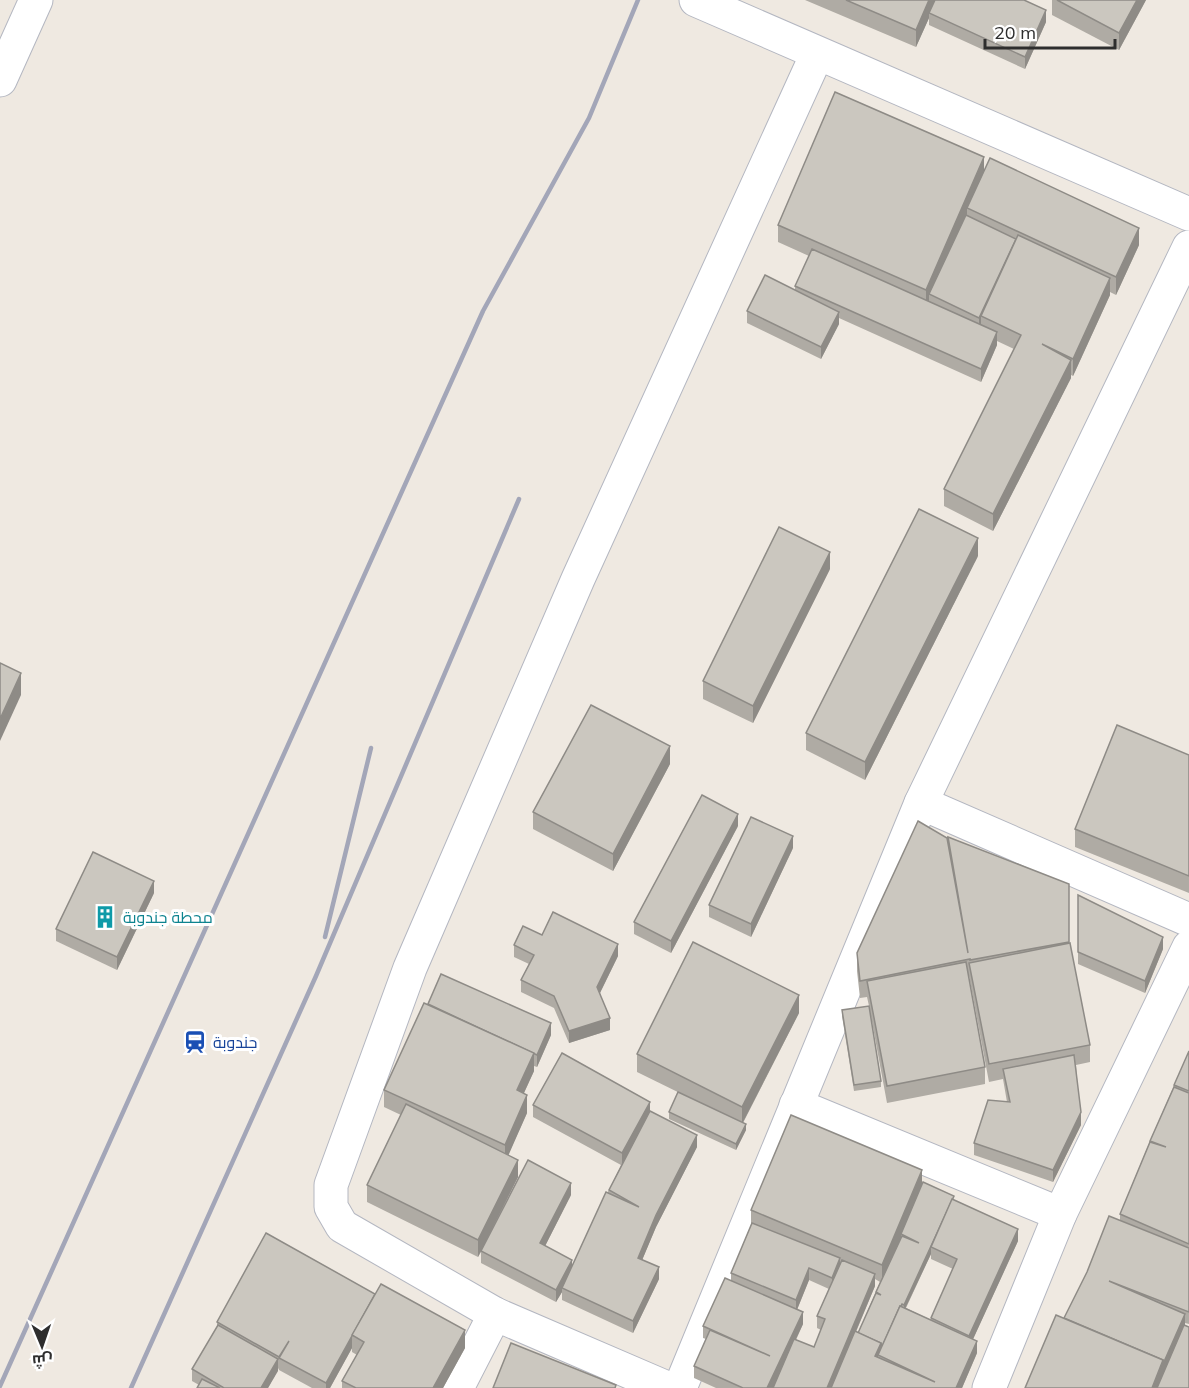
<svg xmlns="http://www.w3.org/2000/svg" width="1189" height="1388" viewBox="0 0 1189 1388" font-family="Mulish,Cairo,sans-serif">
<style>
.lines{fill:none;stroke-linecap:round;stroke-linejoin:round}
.minor-casing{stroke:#b4b7c1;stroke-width:35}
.minor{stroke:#fff;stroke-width:33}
.rail{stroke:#a3a6b8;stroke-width:4.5}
.wall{fill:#afaba4;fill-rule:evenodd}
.shaded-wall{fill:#8e8b86}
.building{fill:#cbc7bf;stroke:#8e8b86;stroke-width:1.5}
.labels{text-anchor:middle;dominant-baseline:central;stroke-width:6;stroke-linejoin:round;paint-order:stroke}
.culture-label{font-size:16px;fill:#0d838f;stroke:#fff;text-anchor:start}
.transit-label{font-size:16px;fill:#164399;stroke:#fff;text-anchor:start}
</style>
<rect width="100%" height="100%" fill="#efe9e1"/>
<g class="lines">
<!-- minor casing -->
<g class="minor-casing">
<g id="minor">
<path d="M696,0L1189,214"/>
<path d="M0,80L36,0"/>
<path d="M921,803L1189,920"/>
<path d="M796,1105L1060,1214"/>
<path d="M457,1388L495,1314"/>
<path d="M667,1388L495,1314L342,1226L331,1207V1185L410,968L578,579L817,54"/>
<path d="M680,1388L921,803L1189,247"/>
<path d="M989,1388L1060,1214L1189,947"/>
</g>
</g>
<!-- minor -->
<use href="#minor" class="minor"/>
<!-- rail -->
<g class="rail">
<path d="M325,937L371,748"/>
<path d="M0,1386L483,311L589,118L638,0"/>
<path d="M131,1388L316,976L519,499"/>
</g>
</g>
<!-- wall -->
<g class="wall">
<path d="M805,0H1024L1046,22L1025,69L929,25V18L916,47Z"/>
<path d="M1052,0H1146L1119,50L1052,15Z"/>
<path d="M984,171L1139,245L1116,295L1110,292V295L1073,376L1071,375V378L993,531L944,506V489L1014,349L997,341V345L981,382L839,318V324L821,359L747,323V311L795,290V286L809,256L778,242V225Z"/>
<path d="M978,556L865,780L806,750V733Z"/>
<path d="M830,569L753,723L703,699V681Z"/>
<path d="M1189,755V893L1075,847V829Z"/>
<path d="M670,764L613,871L533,829V812Z"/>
<path d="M738,826L671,953L634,934V922Z"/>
<path d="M948,837L1069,884V943L1090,1045V1062L1076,1065L1081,1125L1053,1182L974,1155V1143L1007,1102L1003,1079L989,1082L969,976H968L985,1067V1084L887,1103L870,1011L881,1081V1087L854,1091L842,1016V1010L869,1006L867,997L860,998L857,971V953L948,844Z"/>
<path d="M793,848L751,937L709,917V905Z"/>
<path d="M154,893L117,970L56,941V929Z"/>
<path d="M1078,895L1163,949L1145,993L1078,964Z"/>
<path d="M542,935L618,956L600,993L610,1030L569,1043L554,1008L521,992V980L529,964L514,957V945Z"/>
<path d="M428,1004L551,1035L537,1067L534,1066V1071L524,1093L527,1113L508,1155L518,1177L487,1240L571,1195L545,1246L572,1266L621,1165L533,1117V1105L650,1111L697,1147L656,1227L642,1260L659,1279L633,1333L562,1300V1292L556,1302L481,1263V1252L478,1257L367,1202V1185L401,1115L384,1107V1090Z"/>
<path d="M799,1013L743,1123L746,1130L736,1150L669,1119V1112L692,1099L637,1072V1054Z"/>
<path d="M1189,1051V1324L1185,1323V1326L1064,1318L1120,1221V1214L1150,1141Z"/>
<path d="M922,1186L954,1200L1018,1241L973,1339L977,1353L962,1388H716L694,1378V1366L706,1339L703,1338V1326L731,1280V1273L751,1225V1210ZM931,1254V1259L953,1269L931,1318V1320L906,1308ZM875,1279L880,1282L858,1333L856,1332L875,1286ZM809,1280L829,1289L817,1316V1328L821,1330L814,1347L796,1340L803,1324L797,1310Z"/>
<path d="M266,1233L465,1348L443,1388H342V1381L357,1355L352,1352V1348L330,1388H312L279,1370V1368L268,1388H197L199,1385L192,1381V1369L217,1327V1322Z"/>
</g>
<!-- shaded-wall -->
<g class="shaded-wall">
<path d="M929,0H936L929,13V18L916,47V30Z"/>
<path d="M1137,0H1146L1119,50V33Z"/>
<path d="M1046,10V22L1025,69V57Z"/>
<path d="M984,157V175L967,208V214L931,295L929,294V302L926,307V290Z"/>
<path d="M1139,228V245L1116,295V277Z"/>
<path d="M1016,239V251L981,316V326L979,330V318Z"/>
<path d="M1110,278V295L1073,376V359Z"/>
<path d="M839,312V324L821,359V347Z"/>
<path d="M997,332V345L981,382V369Z"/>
<path d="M1071,360V378L993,531V514Z"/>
<path d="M978,538V556L865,780V762Z"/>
<path d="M830,552V569L753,723V706Z"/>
<path d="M21,673V695L0,741V719Z"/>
<path d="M670,746V764L613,871V854Z"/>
<path d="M738,814V826L671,953V941Z"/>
<path d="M793,836V848L751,937V924Z"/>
<path d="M154,881V893L117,970V957Z"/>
<path d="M1163,937V949L1145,993V981Z"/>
<path d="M618,944V956L597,999V987Z"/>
<path d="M799,995V1013L742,1124V1107Z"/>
<path d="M610,1018V1030L569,1043V1031Z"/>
<path d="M551,1023V1035L537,1067V1055Z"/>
<path d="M534,1053V1071L517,1108V1090Z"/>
<path d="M527,1095V1113L505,1163V1145Z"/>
<path d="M650,1102V1114L622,1165V1153Z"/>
<path d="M1081,1112V1125L1053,1182V1170Z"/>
<path d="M746,1124V1130L736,1150V1144Z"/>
<path d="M697,1135V1147L656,1227L638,1270V1258L656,1215Z"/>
<path d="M518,1160V1177L478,1257V1240Z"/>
<path d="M922,1170V1187L901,1234V1238L882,1282V1265Z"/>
<path d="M571,1183V1195L540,1256V1243Z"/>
<path d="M1018,1229V1241L969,1348V1336Z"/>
<path d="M931,1247V1254L904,1311V1305Z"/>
<path d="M840,1258V1271L832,1290V1278Z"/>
<path d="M572,1260V1272L562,1288V1292L556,1302V1290Z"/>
<path d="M659,1267V1279L633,1333V1321Z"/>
<path d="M809,1268V1280L796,1312V1300Z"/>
<path d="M875,1274V1286L832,1388H827Z"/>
<path d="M803,1312V1324L773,1388H767Z"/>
<path d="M1185,1314V1326L1159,1388H1152L1163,1360Z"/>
<path d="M465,1330V1348L443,1388H433Z"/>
<path d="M352,1336V1348L330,1388H326V1383Z"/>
<path d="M977,1341V1353L962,1388H956Z"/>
<path d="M881,1343V1355H878V1362L875,1356Z"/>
<path d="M278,1359V1371L268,1388H261Z"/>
</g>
<!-- building -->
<g class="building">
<path d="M846,0H929L916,30Z"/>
<path d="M935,0H1024L1046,10L1025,57L929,13Z"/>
<path d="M1057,0H1137L1119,33Z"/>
<path d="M835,92L984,157L926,290L778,225Z"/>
<path d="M990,158L1139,228L1116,277L967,208Z"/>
<path d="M966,215L1016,239L979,318L929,294Z"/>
<path d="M1018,235L1110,278L1073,359L1042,344L1071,360L993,514L944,489L1021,335L981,316Z"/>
<path d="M812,249L997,332L981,369L795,286Z"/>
<path d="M765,275L839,312L821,347L747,311Z"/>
<path d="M919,509L978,538L865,762L806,733Z"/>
<path d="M779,527L830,552L753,706L703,681Z"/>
<path d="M0,663L21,673L0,719Z"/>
<path d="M591,705L670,746L613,854L533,812Z"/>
<path d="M1117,725L1189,755V876L1075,829Z"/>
<path d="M702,795L738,814L671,941L634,922Z"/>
<path d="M751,817L793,836L751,924L709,905Z"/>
<path d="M918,821L947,838L968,953L948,837L1069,884V942L970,960V959L860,981L857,953Z"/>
<path d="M93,852L154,881L117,957L56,929Z"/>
<path d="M1078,895L1163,937L1145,981L1078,952Z"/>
<path d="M553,912L618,944L597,987L610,1018L569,1031L554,996L521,980L534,955L514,945L523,926L542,935Z"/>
<path d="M693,942L799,995L742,1107L637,1054Z"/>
<path d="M1070,943L1090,1045L989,1064L969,963Z"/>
<path d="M966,962L985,1067L887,1086L867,981Z"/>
<path d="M441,974L551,1023L537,1055L428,1004Z"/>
<path d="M424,1003L534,1053L517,1090L527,1095L505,1145L384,1090Z"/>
<path d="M869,1006L881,1081L854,1085L842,1010Z"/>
<path d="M1189,1051V1091L1174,1085Z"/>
<path d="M562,1053L650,1102L622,1153L533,1105Z"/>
<path d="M1074,1055L1081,1112L1053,1170L974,1143L988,1100L1010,1102L1003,1069Z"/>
<path d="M1174,1087L1189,1093V1244L1120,1214L1150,1142L1166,1147L1150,1141Z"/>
<path d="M678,1092L746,1124L736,1144L669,1112Z"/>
<path d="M406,1104L518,1160L478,1240L367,1185Z"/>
<path d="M650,1111L697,1135L656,1215L638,1258L659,1267L633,1321L562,1288L606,1192L639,1207L609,1190Z"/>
<path d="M791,1115L922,1170L882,1265L751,1210Z"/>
<path d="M528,1160L571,1183L540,1243L572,1260L556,1290L481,1251Z"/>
<path d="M923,1182L954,1196L904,1305L902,1304L901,1306H900L882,1347L881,1343L858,1333L876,1293L881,1295L876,1292L902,1236L919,1243L901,1234Z"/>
<path d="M952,1199L1018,1229L969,1336L931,1318L957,1259L931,1247Z"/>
<path d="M1109,1216L1189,1248V1312L1109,1281L1185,1314L1163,1364V1360L1064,1318L1087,1272Z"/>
<path d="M752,1223L840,1258L832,1278L809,1268L796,1300L731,1273Z"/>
<path d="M266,1233L375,1294L326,1383L279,1358L289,1341L279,1357L217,1322Z"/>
<path d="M842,1260L875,1274L827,1388H773L794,1339L814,1347L825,1319L817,1316Z"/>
<path d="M725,1278L803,1312L767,1388H743L694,1366L710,1330L770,1356L703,1326Z"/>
<path d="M381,1284L465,1330L433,1388H356L342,1381L364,1342L352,1335Z"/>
<path d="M900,1306L977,1341L956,1388H831L855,1331L881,1343L875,1356L935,1382L878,1355Z"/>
<path d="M1056,1315L1163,1360L1152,1388H1025Z"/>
<path d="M218,1325L278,1359L261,1388H224L192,1369Z"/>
<path d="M1184,1325L1189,1327V1388H1157Z"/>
<path d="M511,1343L616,1385L615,1388H493Z"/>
<path d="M202,1379L220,1388H197Z"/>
</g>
<!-- icons -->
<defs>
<g id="building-bare" transform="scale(1.8)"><path d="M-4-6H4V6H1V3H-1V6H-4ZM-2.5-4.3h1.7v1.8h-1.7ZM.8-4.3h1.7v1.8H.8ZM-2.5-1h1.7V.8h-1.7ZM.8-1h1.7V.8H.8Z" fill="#0f9aa8" stroke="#fff" stroke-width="2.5" paint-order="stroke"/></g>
<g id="station-bare" transform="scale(1.8)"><path d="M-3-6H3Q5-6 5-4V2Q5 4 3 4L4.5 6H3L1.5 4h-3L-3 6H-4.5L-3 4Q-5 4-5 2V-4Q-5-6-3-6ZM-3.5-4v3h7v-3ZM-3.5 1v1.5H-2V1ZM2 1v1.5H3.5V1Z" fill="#1a4fb4" stroke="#fff" stroke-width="2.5" paint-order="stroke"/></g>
</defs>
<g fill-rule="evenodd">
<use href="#building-bare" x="105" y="917"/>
<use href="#station-bare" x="195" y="1042"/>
</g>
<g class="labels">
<!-- culture labels -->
<g class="culture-label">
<text x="123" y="917">محطة جندوبة</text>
</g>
<!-- transit labels -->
<g class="transit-label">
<text x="213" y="1042">جندوبة</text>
</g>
</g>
<!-- north arrow -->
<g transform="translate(42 1346) rotate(178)" stroke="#ffffff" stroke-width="4.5" paint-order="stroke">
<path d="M0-4.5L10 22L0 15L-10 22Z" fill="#2e2e2e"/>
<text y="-9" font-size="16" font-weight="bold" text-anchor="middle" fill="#2e2e2e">ش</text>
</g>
<!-- scale -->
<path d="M985 39v9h130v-9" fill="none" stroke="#2e2e2e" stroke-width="3"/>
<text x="994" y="39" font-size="18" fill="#2e2e2e" stroke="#ffffff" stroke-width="4.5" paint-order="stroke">20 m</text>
</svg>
